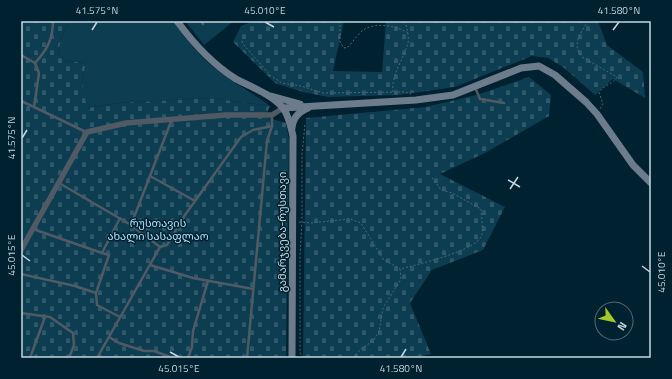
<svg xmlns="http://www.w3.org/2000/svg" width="672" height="379" viewBox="0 0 672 379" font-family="'Titillium Web','Noto Sans Georgian',sans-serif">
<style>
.grass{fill:#0d3d51}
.cemetery{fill:url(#cemetery-stones)}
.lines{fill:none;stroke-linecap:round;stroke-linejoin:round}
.path{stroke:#4d6874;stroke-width:1;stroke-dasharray:2 2;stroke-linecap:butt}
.service{stroke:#505a64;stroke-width:2.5}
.minor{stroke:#505a64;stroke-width:5.5}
.secondary{stroke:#6d7c8d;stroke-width:7}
.ticks{fill:none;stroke:#c5d7e0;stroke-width:1.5}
.labels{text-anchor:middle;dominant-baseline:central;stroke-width:3;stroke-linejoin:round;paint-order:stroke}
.park-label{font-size:11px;fill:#aee0f9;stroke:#00212f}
.street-label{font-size:11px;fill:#c5d7e0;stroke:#00212f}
.neatline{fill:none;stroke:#c5d7e0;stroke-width:1.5}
.ticks-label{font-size:10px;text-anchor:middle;fill:#c5d7e0}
</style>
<defs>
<pattern id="cemetery-stones" width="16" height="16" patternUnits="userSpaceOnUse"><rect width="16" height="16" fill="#0d3d51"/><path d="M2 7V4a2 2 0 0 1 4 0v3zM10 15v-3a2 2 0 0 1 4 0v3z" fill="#2f586a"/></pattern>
</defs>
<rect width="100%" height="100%" fill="#00212f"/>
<!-- grass -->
<g class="grass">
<path d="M69,21H173C182,34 191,46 202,57C222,77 248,89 270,106L210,98L119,103L86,108L82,82L86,63L65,61L58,53L62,36Z"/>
<path d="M185,21H234L204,45Z"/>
</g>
<!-- cemetery -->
<g class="cemetery">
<path d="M21,21H69L62,36L58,53L65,61L86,63L82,82L87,108L119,103L210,98L270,106L265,117L286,123L289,139L286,358H21Z"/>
<path d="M254,21H344L333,71L382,72L386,21H598L607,45L643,72L645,98L613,79L595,95L563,67L548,58L532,56L455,87L399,95L328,97L303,92L275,83L233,42L241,26Z"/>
<path d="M529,77L551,95L549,116L485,153L440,174L505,207L483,250L432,270L410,303L431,354L416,358H303L306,118L426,107L480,94Z"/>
</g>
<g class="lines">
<!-- path -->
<g class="path">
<path d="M340,21V42L344,48L348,47C353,42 359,32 365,29C377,22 397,26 408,33"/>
<path d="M588,21C581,33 571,44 582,57L617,77C613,84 604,85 599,92L603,104L600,109"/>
<path d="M242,41L243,44L271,76L282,83L301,86L323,93L405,92L411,94"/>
<path d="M393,92C391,74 404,59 408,43C409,36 407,28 405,21"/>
<path d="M299,222L311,223L350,219L361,223L383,259L400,269"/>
<path d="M303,358L300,352V255L302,222V154L305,124"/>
<path d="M353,358L361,349L373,341L379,332L383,308L401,279L400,269C416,265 474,251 481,237C484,230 481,217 481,209L452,193L441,190L431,176"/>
</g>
<!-- service -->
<g class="service">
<path d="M201,21L203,24"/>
<path d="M21,55L35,63L39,73L34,107L86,132"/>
<path d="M35,63C47,50 53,39 53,21"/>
<path d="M475,87L480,99L504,103"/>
<path d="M21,101L34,107"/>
<path d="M150,176L195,201"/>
<path d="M59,183L131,225L160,247"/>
<path d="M120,218L102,253L109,255L96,293L97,305L120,317"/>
<path d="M131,225L172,119"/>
<path d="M33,229L102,253"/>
<path d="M150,265L193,278L253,289"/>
<path d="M21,274L75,286L96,293"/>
<path d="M21,313L50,317L73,333L74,345L69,358"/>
<path d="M109,337L119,343L144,351H154L173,358"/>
<path d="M30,358L45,317"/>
<path d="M97,358L160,247L167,245L185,215L241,137L253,130L272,126"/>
<path d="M188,358L192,347L193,331L208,281"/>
<path d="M247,358L267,141L272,126V115"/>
</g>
<!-- minor -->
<path class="minor" d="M21,250L87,132L126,123L226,115H272L283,108"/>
<!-- secondary -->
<g class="secondary">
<path d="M177,21C193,43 212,64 236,79C251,87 271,94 283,108C289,116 291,127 293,136L292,358"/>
<path d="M271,96L300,104"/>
<path d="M283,108L416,100L453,95L521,68L539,66L555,75L586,102L597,114L633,165L651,183"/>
<path d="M292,128C293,117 299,112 308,108"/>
</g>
</g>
<!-- ticks -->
<path class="ticks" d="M265,22L274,27M92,30L97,22M613,30L619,22M22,138L27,130M508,180L520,187M510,189L518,177M22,255L30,261M642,266L650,272M170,352L179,357M401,357L406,349"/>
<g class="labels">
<!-- park labels -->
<g class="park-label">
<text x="158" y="223">რუსთავის<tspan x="158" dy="13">ახალი სასაფლაო</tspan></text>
</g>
<!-- street labels -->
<g class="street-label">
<text transform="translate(282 232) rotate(-90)">გამარჯვება-რუსთავი</text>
</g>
</g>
<!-- border -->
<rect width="672" height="379" fill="none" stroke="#00212f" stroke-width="44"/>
<!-- north arrow -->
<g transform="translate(614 321) rotate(123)"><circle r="19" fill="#00212f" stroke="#4f6a76"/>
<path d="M0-3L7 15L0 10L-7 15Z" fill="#a4c825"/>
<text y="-6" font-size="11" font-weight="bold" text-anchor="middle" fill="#c5d7e0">N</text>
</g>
<rect x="22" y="22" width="628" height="335" class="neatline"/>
<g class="ticks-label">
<text x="97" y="14">41.575°N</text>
<text x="265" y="14">45.010°E</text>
<text x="619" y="14">41.580°N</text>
<text transform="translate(11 138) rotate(-90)" y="4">41.575°N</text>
<text transform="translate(11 255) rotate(-90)" y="4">45.015°E</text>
<text transform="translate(661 272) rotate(-90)" y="4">45.010°E</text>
<text x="179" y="372">45.015°E</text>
<text x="401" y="372">41.580°N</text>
</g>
</svg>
